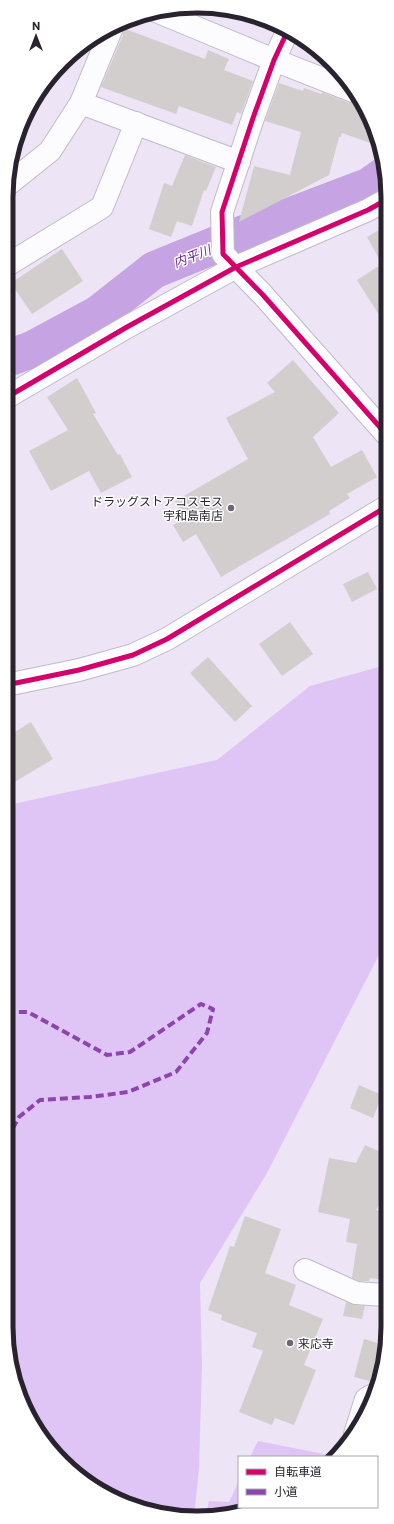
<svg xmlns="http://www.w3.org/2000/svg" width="394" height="1524" viewBox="0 0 394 1524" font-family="Commissioner,'Noto Sans JP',sans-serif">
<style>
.green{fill:#dfc5f5}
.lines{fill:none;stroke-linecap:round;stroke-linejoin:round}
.river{stroke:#c6a3e2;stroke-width:37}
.building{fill:#d3cece}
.minor-casing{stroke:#c0bac7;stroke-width:24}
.minor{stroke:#fcfbfe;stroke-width:22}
.quiet{stroke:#8e44ad;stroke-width:4;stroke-dasharray:8 4;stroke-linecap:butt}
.cycleway-casing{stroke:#fff;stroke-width:8}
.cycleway{stroke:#d6006c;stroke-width:5}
.poi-dot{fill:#6e6774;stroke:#fff;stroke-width:1.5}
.labels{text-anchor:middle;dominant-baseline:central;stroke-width:3;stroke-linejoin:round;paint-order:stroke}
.poi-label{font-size:12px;fill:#29232f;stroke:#fff;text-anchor:end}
.water-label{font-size:13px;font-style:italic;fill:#692e8f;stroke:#fff}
.rim{fill:none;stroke:#29232f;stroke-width:5}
</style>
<rect width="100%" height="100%" fill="#ede4f5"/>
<!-- green -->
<g class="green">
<path d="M386,665L385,943L267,1173L200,1283L202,1365L199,1468L194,1517L184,1518L112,1498L54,1453L20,1400L6,1327L8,805L217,760L310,686Z"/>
<path d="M258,1441L334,1456L250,1457Z"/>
<path d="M239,1481V1507H256L247,1511L206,1515L209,1501L229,1502Z"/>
</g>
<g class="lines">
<!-- river -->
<path class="river" d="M9,358L33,349L98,314L154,270L240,235L369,186L386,174"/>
</g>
<!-- building -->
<g class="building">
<path d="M123,28L205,59L208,50L229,59L224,70L253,81L241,114L237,112L232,125L179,106L176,114L101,87L123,35Z"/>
<path d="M279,83L303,91L304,88L321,94L322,92L349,103H354L360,101L368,113L379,146L342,133L341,137H339L329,175L239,222L254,166L290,175L301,132L265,121Z"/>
<path d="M185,155L216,167L206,191L204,190L192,226L177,221L171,237L149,229L164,183L172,186Z"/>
<path d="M386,226V326L357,280L382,264L367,237Z"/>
<path d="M62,249L83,281L32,314L11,283Z"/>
<path d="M293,360L339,413L313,437L331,467L362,450L377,477L347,494L350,498L329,511L330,514L221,577L196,534L183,542L173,525L185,518L175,501L248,459L226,418L275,392L267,383Z"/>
<path d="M77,378L96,413L93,414L118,455L120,454L132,477L101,493L89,471L51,491L29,451L68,430L47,397Z"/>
<path d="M368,572L377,589L352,602L343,584Z"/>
<path d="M290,622L313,654L282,676L259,644Z"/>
<path d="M208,657L252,706L235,722L190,673Z"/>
<path d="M31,722L53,759L8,786V736Z"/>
<path d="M359,1085L382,1095L373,1118L350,1108Z"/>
<path d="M365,1145L385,1154V1193L376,1210L385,1212V1280L370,1278L369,1281H359L352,1278L357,1244L346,1242L350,1219L318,1212L329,1158L356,1163Z"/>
<path d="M245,1216L281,1229L265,1273L296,1285L289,1305L323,1319L304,1365L316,1370L294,1425L275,1418L272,1425L239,1412L263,1351L252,1347L257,1333L221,1320L222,1315L208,1310L230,1246L234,1247Z"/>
<path d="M346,1302L355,1305L365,1306L362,1319L343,1316Z"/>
<path d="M364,1339L384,1345V1364L377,1383L354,1377Z"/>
</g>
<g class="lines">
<!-- minor casing -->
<g class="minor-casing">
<g id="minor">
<path d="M156,11L274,60L353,91"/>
<path d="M288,30L274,60L253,118L222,212L223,254L263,295L386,434"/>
<path d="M81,103L239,162"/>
<path d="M10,183L50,151L81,103L111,30"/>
<path d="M9,264L102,207L136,123"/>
<path d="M9,396L127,327L236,267L368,210L386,200"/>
<path d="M16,683L79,670L133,655L167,639L386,507"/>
<path d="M305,1270L356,1293L384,1295"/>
<path d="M355,1434L366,1399L371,1396"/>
</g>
</g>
<!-- minor -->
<use href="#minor" class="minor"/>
<!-- quiet -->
<path class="quiet" d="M7,1139L19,1117L40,1100L90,1097L128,1092L176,1072L207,1033L213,1009L201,1004L130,1052L107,1055L28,1012H10L7,1015"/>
<!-- cycleway casing -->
<g class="cycleway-casing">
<g id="cycleway">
<path d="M288,30L274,60L253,118L222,212L223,254L263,295L386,434"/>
<path d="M9,396L127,327L236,267L368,210L386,200"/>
<path d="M16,683L79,670L133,655L167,639L386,507"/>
</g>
</g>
<!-- cycleway -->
<use href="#cycleway" class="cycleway"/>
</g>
<!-- markers -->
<g class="poi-dot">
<circle cx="231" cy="508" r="4"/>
<circle cx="290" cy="1343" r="4"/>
</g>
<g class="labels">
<!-- poi labels -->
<g class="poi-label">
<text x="223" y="501">ドラッグストアコスモス<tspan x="223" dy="14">宇和島南店</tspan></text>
<text x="298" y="1343" text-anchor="start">来応寺</text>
</g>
<!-- water labels -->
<g class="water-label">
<text transform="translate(192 256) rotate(-21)">内平川</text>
</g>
</g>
<!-- crop -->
<path d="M0 0H394V1524H0ZM197 13H197A184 184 0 0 1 381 197V1327A184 184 0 0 1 197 1511H197A184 184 0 0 1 13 1327V197A184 184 0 0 1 197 13Z" fill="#fff" fill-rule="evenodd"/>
<path class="rim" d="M197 13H197A184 184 0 0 1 381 197V1327A184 184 0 0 1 197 1511H197A184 184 0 0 1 13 1327V197A184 184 0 0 1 197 13Z"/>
<!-- legend -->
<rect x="238" y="1456" width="140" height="52" fill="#ffffff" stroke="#a9a7ac"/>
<rect x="246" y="1469" width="20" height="6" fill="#d6006c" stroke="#a9a7ac"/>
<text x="274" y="1476" font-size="12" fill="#29232f">自転車道</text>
<rect x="246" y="1489" width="20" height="6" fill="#8e44ad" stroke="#a9a7ac"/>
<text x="274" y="1496" font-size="12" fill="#29232f">小道</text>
<!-- north arrow -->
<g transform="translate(36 36)" stroke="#ffffff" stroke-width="3" paint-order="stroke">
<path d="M0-3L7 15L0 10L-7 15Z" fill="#29232f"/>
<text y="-6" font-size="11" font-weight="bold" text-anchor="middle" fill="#29232f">N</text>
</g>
</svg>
